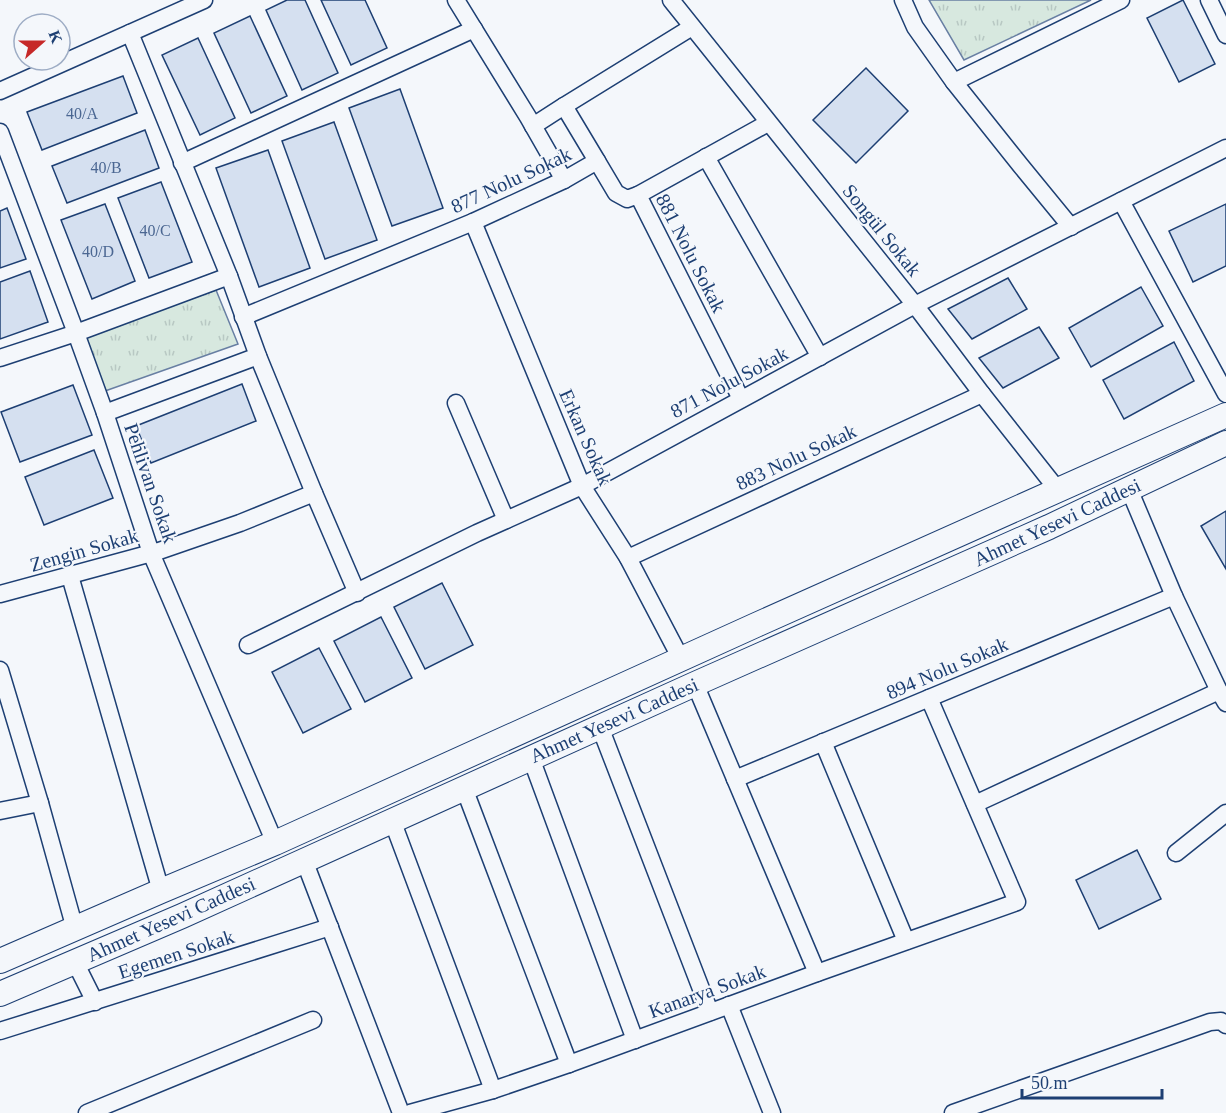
<svg xmlns="http://www.w3.org/2000/svg" width="1226" height="1113" viewBox="0 0 1226 1113" font-family="Georgia,serif">
<style>
.park{fill:url(#park-tufts);stroke:#687fa3;stroke-width:1.5}
.building{fill:#d5e0f0;stroke:#1d3f73;stroke-width:1.5}
.lines{fill:none;stroke-linecap:round;stroke-linejoin:round}
.minor-casing{stroke:#1d3f73;stroke-width:19}
.secondary-casing{stroke:#1d3f73;stroke-width:26}
.minor{stroke:#f4f7fb;stroke-width:16}
.secondary{stroke:#f4f7fb;stroke-width:24}
.labels{text-anchor:middle;dominant-baseline:central;stroke-width:4.5;stroke-linejoin:round;paint-order:stroke}
.number-label{font-size:16px;fill:#4b6792}
.street-label{font-size:20px;fill:#1d3f73;stroke:#f4f7fb}
</style>
<defs>
<pattern id="park-tufts" width="24" height="20" patternUnits="userSpaceOnUse" patternTransform="scale(1.5)"><rect width="24" height="20" fill="#d7e8df"/><path d="M3 7l-1-3M5 7V3M7 7l1-3M15 17l-1-3M17 17v-4M19 17l1-3" fill="none" stroke="#b8c8c3"/></pattern>
</defs>
<rect width="100%" height="100%" fill="#f4f7fb"/>
<!-- park -->
<g class="park">
<path d="M929,0H1091L964,60Z"/>
<path d="M216,290L238,344L105,391L86,336Z"/>
</g>
<!-- building -->
<g class="building">
<path d="M287,0H305L338,73L302,90L266,10Z"/>
<path d="M321,0H365L387,48L351,65Z"/>
<path d="M1183,0L1215,64L1179,82L1147,18Z"/>
<path d="M250,16L287,96L251,113L214,33Z"/>
<path d="M198,38L235,118L200,135L162,55Z"/>
<path d="M866,68L908,111L856,163L813,120Z"/>
<path d="M123,76L137,113L42,150L27,112Z"/>
<path d="M400,89L443,208L392,226L349,108Z"/>
<path d="M334,122L377,240L325,259L282,141Z"/>
<path d="M145,130L159,168L67,203L52,166Z"/>
<path d="M268,150L310,268L259,287L216,168Z"/>
<path d="M161,182L192,262L149,278L118,198Z"/>
<path d="M105,204L135,281L92,299L61,220Z"/>
<path d="M1226,204V266L1193,282L1169,231Z"/>
<path d="M7,208L26,259L0,268V211Z"/>
<path d="M30,271L48,322L0,339V282Z"/>
<path d="M1008,278L1027,309L972,339L948,309Z"/>
<path d="M1141,287L1163,326L1091,367L1069,328Z"/>
<path d="M1039,327L1059,358L1003,388L979,358Z"/>
<path d="M1174,342L1194,381L1124,419L1103,380Z"/>
<path d="M242,384L256,421L151,463L136,426Z"/>
<path d="M73,385L92,435L20,462L1,412Z"/>
<path d="M94,450L113,498L44,525L25,477Z"/>
<path d="M1226,511V569L1201,526Z"/>
<path d="M442,583L473,645L425,669L394,607Z"/>
<path d="M381,617L412,678L365,702L334,641Z"/>
<path d="M319,648L351,709L303,733L272,672Z"/>
<path d="M1137,850L1161,899L1099,929L1076,880Z"/>
</g>
<g class="lines">
<!-- minor casing -->
<g class="minor-casing">
<g id="minor">
<path d="M456,0L528,117L564,180"/>
<path d="M671,0L915,305L982,394L1057,489"/>
<path d="M903,0L915,27L954,82L1021,166L1071,227"/>
<path d="M1209,0L1226,35"/>
<path d="M130,33L229,276L258,356L314,493L357,593"/>
<path d="M954,82L1121,0"/>
<path d="M0,91L204,0"/>
<path d="M533,126L564,106"/>
<path d="M0,132L76,333L105,413L151,553L275,843"/>
<path d="M706,157L820,357"/>
<path d="M597,161L616,193L627,199L638,195"/>
<path d="M182,163L474,29"/>
<path d="M1121,201L1226,394"/>
<path d="M473,222L582,486L628,558L681,659"/>
<path d="M243,317L473,222L564,180L597,161L564,106L692,27"/>
<path d="M0,358L76,333L229,276"/>
<path d="M741,399L638,195L768,123"/>
<path d="M456,403L506,520"/>
<path d="M105,413L258,356"/>
<path d="M1129,489L1174,596L1219,691L1226,703"/>
<path d="M628,558L982,394"/>
<path d="M70,576L161,891"/>
<path d="M0,594L159,551L240,523L314,493"/>
<path d="M248,645L477,533L582,486L915,305L1226,148"/>
<path d="M0,670L40,803L75,929"/>
<path d="M695,684L817,973"/>
<path d="M600,727L710,1012"/>
<path d="M823,742L906,941"/>
<path d="M531,758L635,1040"/>
<path d="M735,779L1174,596"/>
<path d="M464,788L569,1064"/>
<path d="M975,804L1219,691"/>
<path d="M0,811L40,803"/>
<path d="M392,820L493,1090"/>
<path d="M1176,853L1226,813"/>
<path d="M304,860L401,1113"/>
<path d="M75,962L95,1002"/>
<path d="M729,1005L772,1113"/>
<path d="M0,1031L330,927"/>
<path d="M87,1113L313,1020"/>
<path d="M410,1113L493,1090L569,1064L817,973L1017,902L929,698"/>
<path d="M953,1113L1210,1022L1221,1021L1226,1025"/>
</g>
</g>
<!-- secondary casing -->
<g class="secondary-casing">
<g id="secondary">
<path d="M0,961L161,891L275,843L756,625L1226,415"/>
<path d="M0,994L182,916L695,684L1049,527L1226,443"/>
</g>
</g>
<!-- minor -->
<use href="#minor" class="minor"/>
<!-- secondary -->
<use href="#secondary" class="secondary"/>
</g>
<g class="labels">
<!-- number labels -->
<g class="number-label">
<text x="82" y="113">40/A</text>
<text x="106" y="167">40/B</text>
<text x="155" y="230">40/C</text>
<text x="98" y="251">40/D</text>
</g>
<!-- street labels -->
<g class="street-label">
<text transform="translate(511 180) rotate(-25)">877 Nolu Sokak</text>
<text transform="translate(882 230) rotate(51)">Songül Sokak</text>
<text transform="translate(691 253) rotate(63)">881 Nolu Sokak</text>
<text transform="translate(729 382) rotate(-28)">871 Nolu Sokak</text>
<text transform="translate(586 437) rotate(66)">Erkan Sokak</text>
<text transform="translate(796 457) rotate(-25)">883 Nolu Sokak</text>
<text transform="translate(151 483) rotate(71)">Pehlivan Sokak</text>
<text transform="translate(1057 522) rotate(-25)">Ahmet Yesevi Caddesi</text>
<text transform="translate(84 550) rotate(-16)">Zengin Sokak</text>
<text transform="translate(947 668) rotate(-23)">894 Nolu Sokak</text>
<text transform="translate(614 720) rotate(-24)">Ahmet Yesevi Caddesi</text>
<text transform="translate(171 919) rotate(-24)">Ahmet Yesevi Caddesi</text>
<text transform="translate(176 954) rotate(-18)">Egemen Sokak</text>
<text transform="translate(707 991) rotate(-20)">Kanarya Sokak</text>
</g>
</g>
<!-- north arrow -->
<g transform="translate(42 42) rotate(69)"><circle r="28" fill="#f4f7fb" stroke="#9eadc5" stroke-width="1.5"/>
<path d="M0-4.5L10 22L0 15L-10 22Z" fill="#c62828"/>
<text y="-9" font-size="16" font-weight="bold" text-anchor="middle" fill="#1d3f73">K</text>
</g>
<!-- scale -->
<path d="M1022 1089v9h140v-9" fill="none" stroke="#1d3f73" stroke-width="3"/>
<text x="1031" y="1089" font-size="18" fill="#1d3f73" stroke="#f4f7fb" stroke-width="4.5" paint-order="stroke">50 m</text>
</svg>
